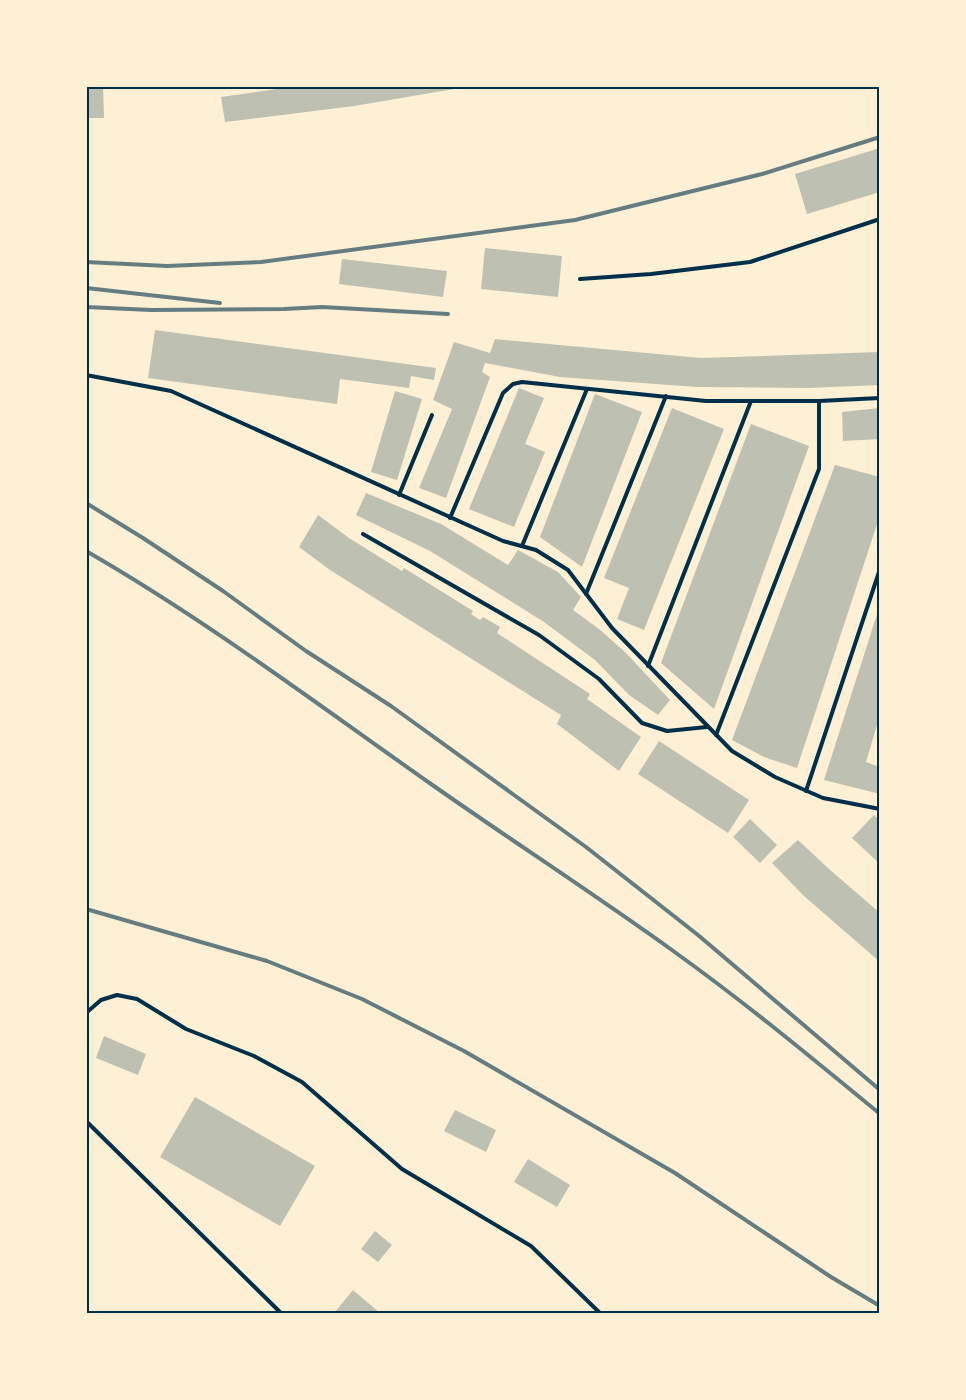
<svg xmlns="http://www.w3.org/2000/svg" width="966" height="1400" viewBox="0 0 966 1400" font-family="'Source Sans 3',sans-serif">
<style>
.building{fill:#bec0b2}
.lines{fill:none;stroke-linecap:round;stroke-linejoin:round}
.service{stroke:#003049;stroke-width:4}
.rail{stroke:#657d81;stroke-width:4}
.neatline{fill:none;stroke:#003049;stroke-width:2}
</style>
<rect width="100%" height="100%" fill="#fdf0d5"/>
<!-- building -->
<g class="building">
<path d="M86,86H103L104,118H86Z"/>
<path d="M298,86H466V87L354,106L225,122L221,97Z"/>
<path d="M880,148V192L807,214L795,174Z"/>
<path d="M485,248L562,256L558,297L481,289Z"/>
<path d="M342,259L447,271L443,297L339,284Z"/>
<path d="M155,330L436,368L434,380L411,376L409,388L340,379L337,404L148,378Z"/>
<path d="M495,339L701,358L880,352V385L808,388L697,387L560,377L485,363L482,372L490,377L446,498L419,488L452,409L433,400L454,342L490,353Z"/>
<path d="M519,388L544,398L525,444L545,452L514,527L469,509Z"/>
<path d="M395,391L422,399L397,480L371,472Z"/>
<path d="M595,394L642,412L582,567L540,537Z"/>
<path d="M672,408L724,429L644,630L617,619L629,588L604,578Z"/>
<path d="M880,408V439L843,441L842,412Z"/>
<path d="M751,424L809,446L714,709L661,663Z"/>
<path d="M835,465L880,477V515L797,768L764,757L732,740Z"/>
<path d="M366,493L441,524L508,565L518,550L558,572L581,597L573,610L599,629L625,652L670,700L658,715L629,695L595,660L544,622L430,551L356,515Z"/>
<path d="M318,515L349,538L402,571L404,568L473,611L471,614L480,620L483,617L500,627L497,633L590,694L587,699L641,737L619,771L557,724L561,715L330,570L299,547Z"/>
<path d="M879,608L880,715L866,762L880,767V794L824,780Z"/>
<path d="M659,741L749,800L728,833L638,774Z"/>
<path d="M874,815L880,821V864L852,838Z"/>
<path d="M750,819L777,845L760,863L733,837Z"/>
<path d="M798,840L829,869L880,913V962L804,896L772,863Z"/>
<path d="M104,1036L146,1054L138,1075L96,1058Z"/>
<path d="M195,1097L315,1166L280,1226L160,1157Z"/>
<path d="M455,1110L496,1130L486,1152L444,1131Z"/>
<path d="M528,1159L570,1185L557,1207L514,1182Z"/>
<path d="M375,1231L392,1245L378,1262L361,1249Z"/>
<path d="M353,1290L381,1314H337L335,1312Z"/>
</g>
<g class="lines">
<!-- service -->
<g class="service">
<path d="M580,279L651,274L750,262L880,219"/>
<path d="M86,375L171,391L503,541L536,550L568,570L612,628L732,751L775,777L823,798L880,809"/>
<path d="M399,495L432,415"/>
<path d="M450,518L503,393L513,384L522,382L706,401H819L880,398"/>
<path d="M363,534L539,635L599,679L642,723L667,731L707,727"/>
<path d="M522,546L587,389"/>
<path d="M586,594L666,396"/>
<path d="M648,666L751,401"/>
<path d="M716,735L819,469V401"/>
<path d="M806,791L880,569"/>
<path d="M86,1013L101,1000L117,995L137,999L186,1029L254,1056L302,1082L402,1169L531,1246L601,1314"/>
<path d="M86,1121L282,1314"/>
</g>
<!-- rail -->
<g class="rail">
<path d="M86,262L167,266L261,262L575,220L762,174L880,137"/>
<path d="M86,288L220,303"/>
<path d="M86,307L151,310L284,309L322,307L448,314"/>
<path d="M86,503L143,538L223,591L306,651L391,706L586,847L698,935L880,1090"/>
<path d="M86,551C206,620 317,704 431,784C512,841 596,895 676,953C747,1004 813,1059 880,1114"/>
<path d="M86,909L267,961L362,999L464,1051L675,1173L831,1277L880,1306"/>
</g>
</g>
<!-- border -->
<rect width="966" height="1400" fill="none" stroke="#fdf0d5" stroke-width="175"/>
<rect x="88" y="88" width="790" height="1224" class="neatline"/>
</svg>
